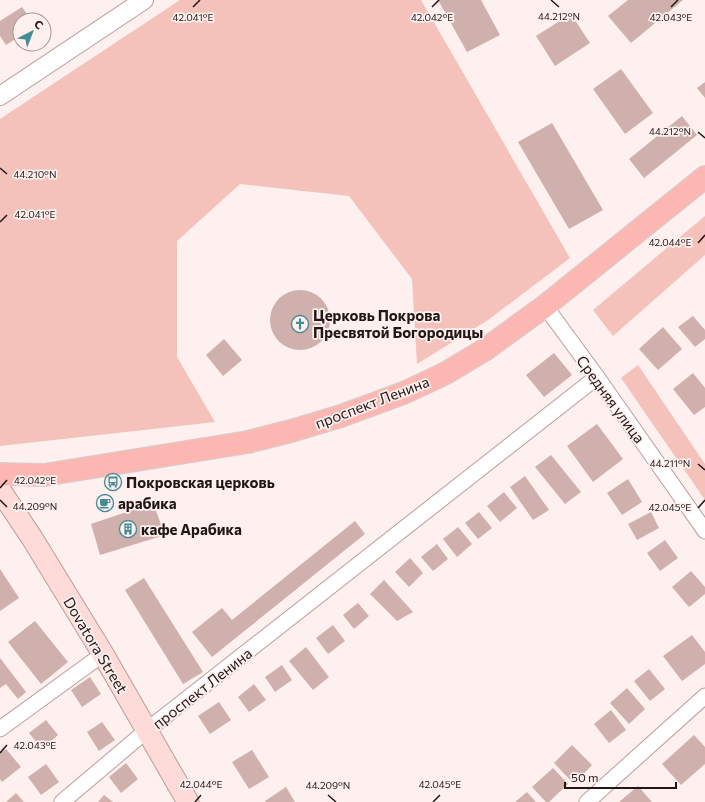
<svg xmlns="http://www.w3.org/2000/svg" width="705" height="802" viewBox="0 0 705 802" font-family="Commissioner,sans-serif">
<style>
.green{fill:#f4c1bb}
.building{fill:#cfb0ac}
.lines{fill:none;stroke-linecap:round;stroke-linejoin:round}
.minor-casing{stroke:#bb9d99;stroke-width:17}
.tertiary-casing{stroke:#bb9d99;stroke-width:20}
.secondary-casing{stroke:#bb9d99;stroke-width:23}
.primary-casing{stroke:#d3d1d0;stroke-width:24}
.minor{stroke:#fff;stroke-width:15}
.tertiary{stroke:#fff;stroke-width:18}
.secondary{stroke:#fedbd8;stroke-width:21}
.primary{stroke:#fdb7b2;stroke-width:22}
.ticks{fill:none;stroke:#221715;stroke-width:1.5}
.labels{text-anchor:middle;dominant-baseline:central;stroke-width:3.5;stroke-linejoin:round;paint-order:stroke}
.poi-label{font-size:15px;font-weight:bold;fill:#221715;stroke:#fdf0ee;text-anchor:start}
.street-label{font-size:15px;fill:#221715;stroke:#fdf0ee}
.ticks-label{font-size:10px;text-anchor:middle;fill:#221715;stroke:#fdf0ee;stroke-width:3.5;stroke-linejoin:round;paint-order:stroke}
</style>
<rect width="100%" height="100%" fill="#fdf0ee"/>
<!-- green -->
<g class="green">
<path d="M180,0H421L570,258L488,320L417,364L412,279L349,196L240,184L177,241V357L215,422L0,446V119Z"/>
<path d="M705,216V255L613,336L593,310Z"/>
<path d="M638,365L705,464V500L621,378Z"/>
</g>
<!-- building -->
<g class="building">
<path d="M438,0H481L500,35L467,52Z"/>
<path d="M628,0H683L631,43L608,16Z"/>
<path d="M22,7L31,20H20V36L6,45L0,36V21Z"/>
<path d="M571,14L590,43L555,66L536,36Z"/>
<path d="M621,69L653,113L625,134L593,89Z"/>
<path d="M705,82V98L697,88Z"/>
<path d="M682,116L697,135L644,178L629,159Z"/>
<path d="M552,123L603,210L569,229L518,142Z"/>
<circle cx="300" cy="320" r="30"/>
<path d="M693,316L705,330V339L695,347L678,327Z"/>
<path d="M663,327L682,349L658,370L639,349Z"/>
<path d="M224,339L242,360L223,376L206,355Z"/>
<path d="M554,353L572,375L544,397L526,375Z"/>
<path d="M693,373L705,388V407L694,415L673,389Z"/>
<path d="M597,424L623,459L593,482L567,446Z"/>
<path d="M551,455L581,492L565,504L535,467Z"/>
<path d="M525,476L549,510L533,520L510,487Z"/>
<path d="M628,479L642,502L622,515L607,493Z"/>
<path d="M504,492L517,508L500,522L487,506Z"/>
<path d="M153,503L165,535L100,555L91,524Z"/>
<path d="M479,512L492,528L478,539L465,523Z"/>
<path d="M651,512L659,528L637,540L628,524Z"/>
<path d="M355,521L365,534L212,657L192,632L222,608L232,620Z"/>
<path d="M458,527L472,544L457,557L443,539Z"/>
<path d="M665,540L678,558L660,571L647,553Z"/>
<path d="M437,544L448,559L433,571L421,557Z"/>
<path d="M410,558L423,573L409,587L395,572Z"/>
<path d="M0,569L19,598L0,611Z"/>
<path d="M691,571L705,587V594L689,607L672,587Z"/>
<path d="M144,578L203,672L183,684L125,590Z"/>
<path d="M384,580L413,612L397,621L370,594Z"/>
<path d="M358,603L369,616L354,629L343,615Z"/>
<path d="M35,621L68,662L41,684L8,642Z"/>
<path d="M333,625L345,641L328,654L316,638Z"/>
<path d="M692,635L705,652V664L682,681L663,656Z"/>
<path d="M306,647L329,677L313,690L289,661Z"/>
<path d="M0,658L26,692L18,699L6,684L0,688Z"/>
<path d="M282,665L292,680L275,692L265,677Z"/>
<path d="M649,669L665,689L650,701L634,681Z"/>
<path d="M90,677L101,694L82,707L71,690Z"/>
<path d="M254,684L266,700L249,712L238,697Z"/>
<path d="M627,688L645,709L629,724L610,703Z"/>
<path d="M219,702L231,720L210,734L198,716Z"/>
<path d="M611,710L626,730L609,743L594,724Z"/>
<path d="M46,720L58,735L42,749L29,733Z"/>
<path d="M102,722L115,740L99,751L87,732Z"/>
<path d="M694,735L705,747V764L681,785L662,764Z"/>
<path d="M572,745L592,765L574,784L554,763Z"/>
<path d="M6,749L21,767L2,782L0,779V753Z"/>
<path d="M252,750L269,777L249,789L232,762Z"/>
<path d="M126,763L138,779L121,793L109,777Z"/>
<path d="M46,764L59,782L41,795L28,777Z"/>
<path d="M553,768L568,784L549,802H546L532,787Z"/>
<path d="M638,786L652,802H619Z"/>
<path d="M286,787L295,802H266L265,801Z"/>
<path d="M527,792L536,802H515Z"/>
<path d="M16,793L24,802H6Z"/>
<path d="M104,795L113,802H98Z"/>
</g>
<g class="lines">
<!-- minor casing -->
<g class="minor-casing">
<g id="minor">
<path d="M545,306L597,377L705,531"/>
<path d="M0,729L103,654"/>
<path d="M62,802L146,731L597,377"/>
<path d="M587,802L705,696"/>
</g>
</g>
<!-- tertiary casing -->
<g class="tertiary-casing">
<path id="tertiary" d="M0,96L144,0"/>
</g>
<!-- secondary casing -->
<g class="secondary-casing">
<path id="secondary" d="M0,490L32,538L103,654L188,802"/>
</g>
<!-- primary casing -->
<g class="primary-casing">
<path id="primary" d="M0,474L44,475L248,442L291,431L341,416L406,392L446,373L486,349L545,306L705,177"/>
</g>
<!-- minor -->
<use href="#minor" class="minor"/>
<!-- tertiary -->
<use href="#tertiary" class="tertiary"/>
<!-- secondary -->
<use href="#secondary" class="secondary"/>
<!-- primary -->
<use href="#primary" class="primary"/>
</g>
<!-- ticks -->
<path class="ticks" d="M551,0L559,7M193,7L200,0M432,7L439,0M671,7L678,0M698,132L705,138M0,168L7,174M0,222L7,215M698,243L705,235M698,464L705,470M0,488L7,480M0,500L7,507M698,508L705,500M0,753L7,745M328,795L336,802M195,802L201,795M433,802L440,795"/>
<!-- icons -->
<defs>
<g id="church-ring" transform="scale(0.9)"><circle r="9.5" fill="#fdf0ee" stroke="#468c95" stroke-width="1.5"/><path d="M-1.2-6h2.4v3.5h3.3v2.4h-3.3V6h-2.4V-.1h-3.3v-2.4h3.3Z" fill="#468c95"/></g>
<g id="bus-ring" transform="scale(0.9)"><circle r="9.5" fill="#fdf0ee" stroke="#468c95" stroke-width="1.5"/><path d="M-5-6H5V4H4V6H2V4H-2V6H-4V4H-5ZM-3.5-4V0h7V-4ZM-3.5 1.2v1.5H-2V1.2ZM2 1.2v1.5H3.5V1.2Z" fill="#468c95"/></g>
<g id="cafe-ring" transform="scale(0.9)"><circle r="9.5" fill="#fdf0ee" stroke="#468c95" stroke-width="1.5"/><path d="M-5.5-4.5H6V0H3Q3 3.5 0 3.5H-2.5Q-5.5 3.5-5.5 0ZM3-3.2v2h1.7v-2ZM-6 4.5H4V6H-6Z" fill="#468c95"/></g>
<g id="building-ring" transform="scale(0.9)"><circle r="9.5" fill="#fdf0ee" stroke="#468c95" stroke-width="1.5"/><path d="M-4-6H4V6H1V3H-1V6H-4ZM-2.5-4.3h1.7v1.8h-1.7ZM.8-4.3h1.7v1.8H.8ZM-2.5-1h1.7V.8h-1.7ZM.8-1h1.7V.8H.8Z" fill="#468c95"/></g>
</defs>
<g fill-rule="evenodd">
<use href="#church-ring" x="300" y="324"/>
<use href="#bus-ring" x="113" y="482"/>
<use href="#cafe-ring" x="105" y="503"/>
<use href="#building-ring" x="128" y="529"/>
</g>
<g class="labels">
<!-- poi labels -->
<g class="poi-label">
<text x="313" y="315">Церковь Покрова<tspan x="313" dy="17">Пресвятой Богородицы</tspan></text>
<text x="126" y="482">Покровская церковь</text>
<text x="118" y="503">арабика</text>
<text x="141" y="529">кафе Арабика</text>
</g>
<!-- street labels -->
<g class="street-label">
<text transform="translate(611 399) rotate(54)">Средняя улица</text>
<text transform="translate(372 402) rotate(-21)">проспект Ленина</text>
<text transform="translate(96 645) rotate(59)">Dovatora Street</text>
<text transform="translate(202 688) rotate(-38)">проспект Ленина</text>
</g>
</g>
<g class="ticks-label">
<text x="559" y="20">44.212°N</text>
<text x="193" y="21">42.041°E</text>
<text x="432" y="21">42.042°E</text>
<text x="671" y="21">42.043°E</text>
<text x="670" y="135">44.212°N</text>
<text x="35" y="178">44.210°N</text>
<text x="35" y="218">42.041°E</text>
<text x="670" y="246">42.044°E</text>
<text x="670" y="467">44.211°N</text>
<text x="35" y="484">42.042°E</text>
<text x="35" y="510">44.209°N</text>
<text x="670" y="511">42.045°E</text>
<text x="35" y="749">42.043°E</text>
<text x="201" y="788">42.044°E</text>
<text x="440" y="788">42.045°E</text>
<text x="328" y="789">44.209°N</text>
</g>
<!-- north arrow -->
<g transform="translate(32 32) rotate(42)"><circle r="19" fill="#fdf0ee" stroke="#a59997"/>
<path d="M0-3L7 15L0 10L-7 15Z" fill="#468c95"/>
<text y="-6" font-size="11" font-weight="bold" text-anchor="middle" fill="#221715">С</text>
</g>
<!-- scale -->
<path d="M565 782v6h111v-6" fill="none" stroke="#221715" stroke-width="2"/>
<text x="571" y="782" font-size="12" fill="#221715" stroke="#fdf0ee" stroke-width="3" paint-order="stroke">50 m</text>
</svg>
